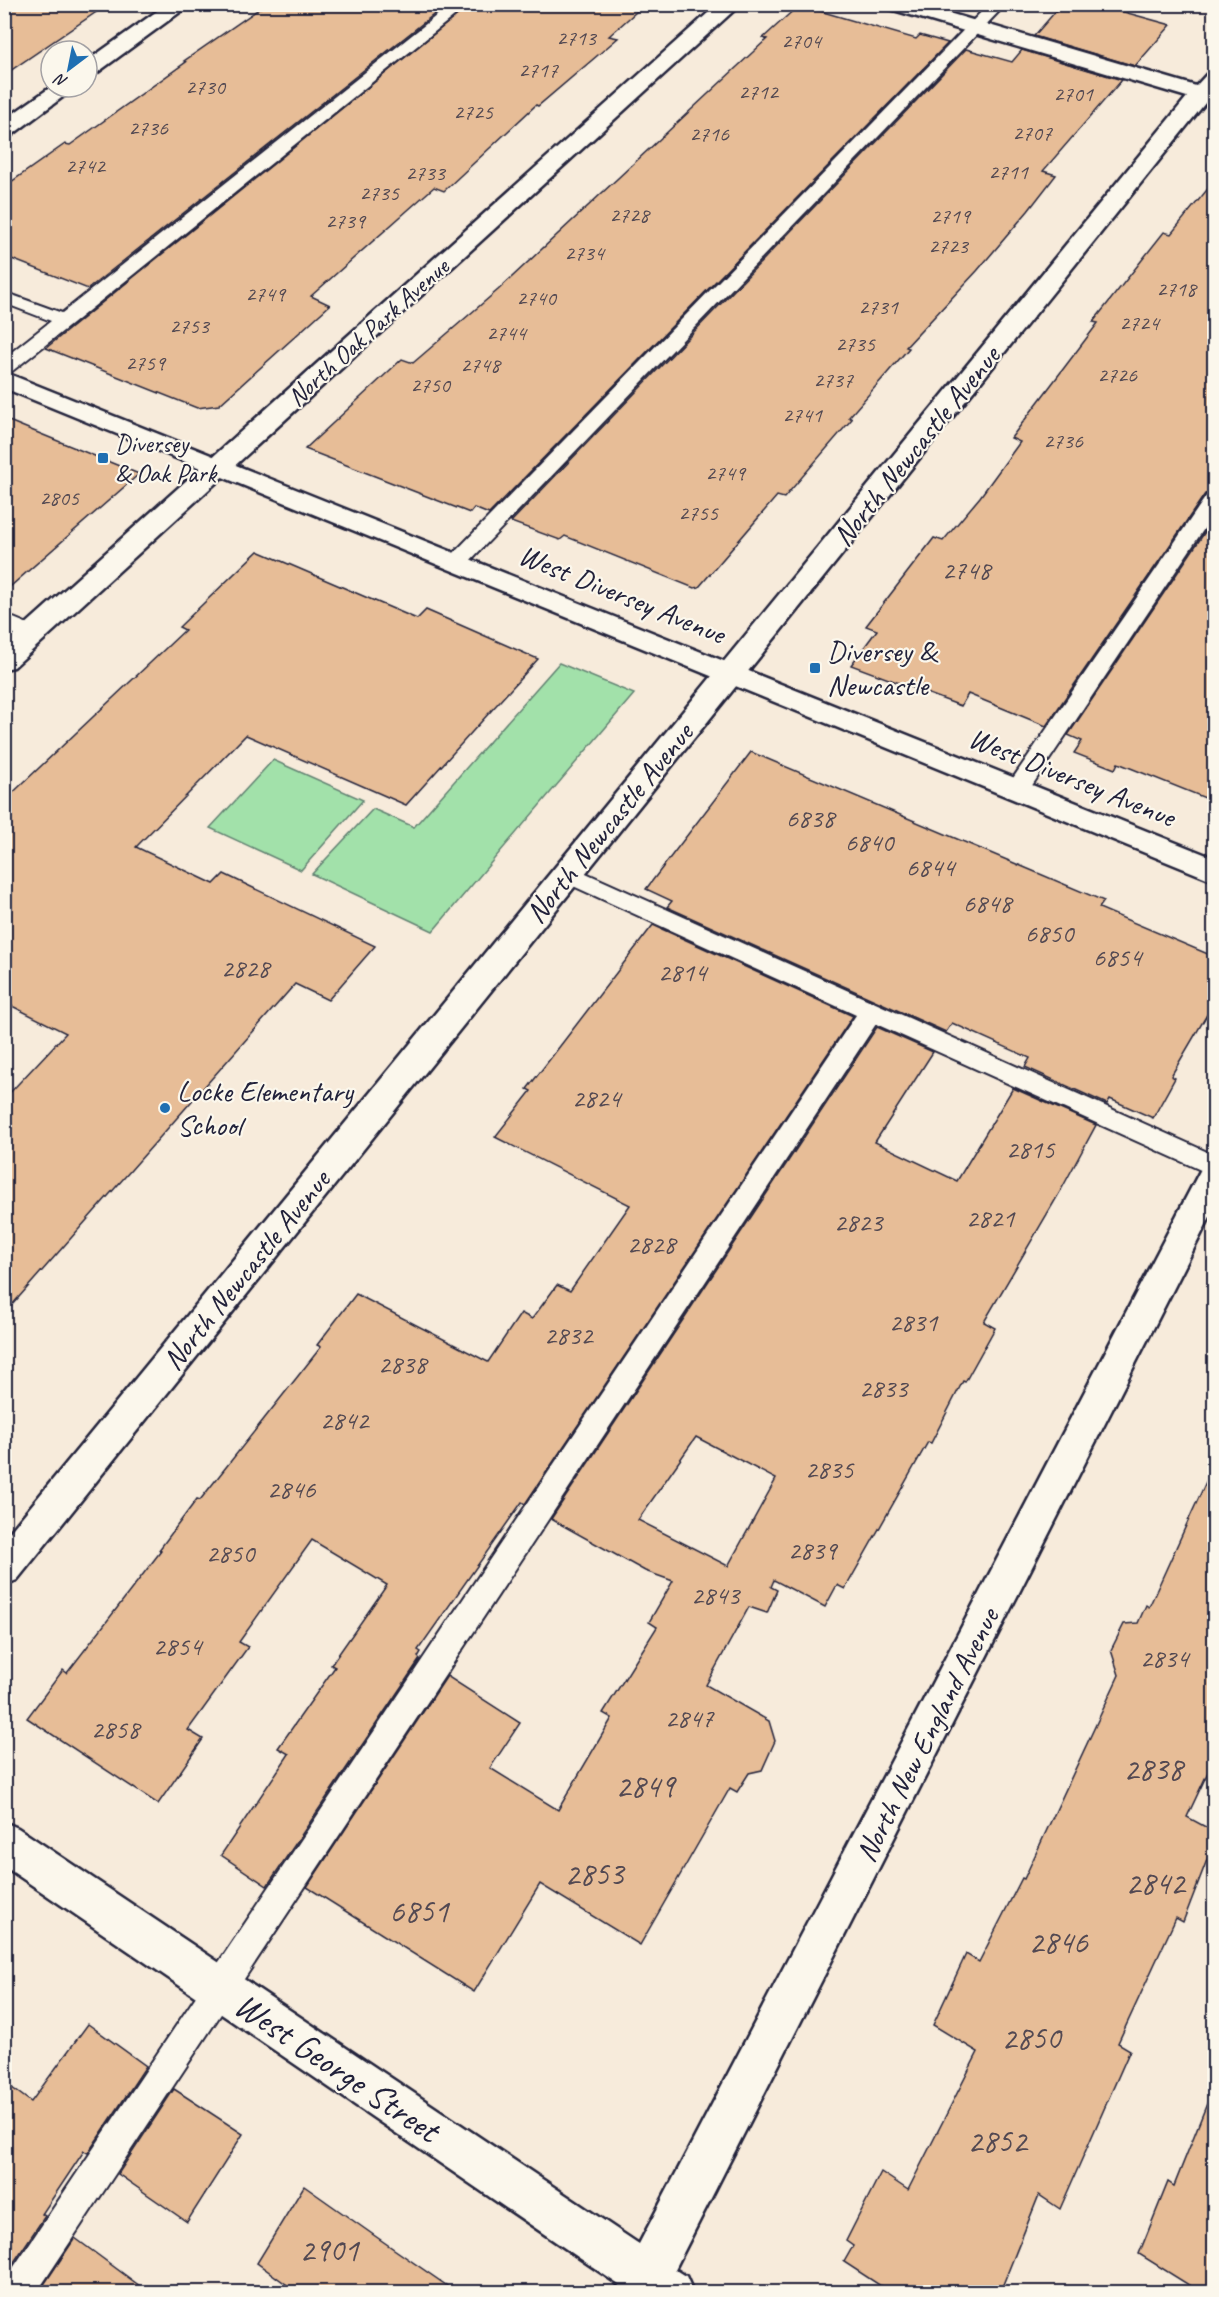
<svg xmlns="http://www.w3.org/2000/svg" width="1219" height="2297" viewBox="0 0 1219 2297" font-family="Caveat,sans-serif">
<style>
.green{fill:#a2e1aa;stroke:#628272;stroke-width:1.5}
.building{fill:#e7bd97;stroke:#22223b;stroke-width:1.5;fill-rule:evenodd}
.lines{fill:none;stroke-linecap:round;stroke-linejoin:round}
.service-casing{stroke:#22223b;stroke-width:4}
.minor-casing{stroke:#22223b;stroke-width:5}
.tertiary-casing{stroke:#22223b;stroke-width:5}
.secondary-casing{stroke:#22223b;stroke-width:5}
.service{fill:#fbf7ec;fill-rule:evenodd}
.minor{fill:#fbf7ec;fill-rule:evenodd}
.tertiary{fill:#fbf7ec;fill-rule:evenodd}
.secondary{fill:#fbf7ec;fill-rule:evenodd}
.poi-dot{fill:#1f6fb2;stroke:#fbf7ec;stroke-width:2}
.labels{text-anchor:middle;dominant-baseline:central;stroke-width:4.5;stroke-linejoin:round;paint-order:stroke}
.far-number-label{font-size:22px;fill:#534952}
.far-street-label{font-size:26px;fill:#22223b;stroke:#fbf7ec}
.far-poi-label{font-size:26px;fill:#22223b;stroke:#fbf7ec;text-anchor:start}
.number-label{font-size:27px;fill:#534952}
.street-label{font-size:30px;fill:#22223b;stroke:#fbf7ec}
.poi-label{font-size:30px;fill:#22223b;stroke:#fbf7ec;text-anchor:start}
.near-number-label{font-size:33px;fill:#534952}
.near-street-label{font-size:36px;fill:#22223b;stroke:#fbf7ec}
</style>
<rect width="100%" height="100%" fill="#f7ebdb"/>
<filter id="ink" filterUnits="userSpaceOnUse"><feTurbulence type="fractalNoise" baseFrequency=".0167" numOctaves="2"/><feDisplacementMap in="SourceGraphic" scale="12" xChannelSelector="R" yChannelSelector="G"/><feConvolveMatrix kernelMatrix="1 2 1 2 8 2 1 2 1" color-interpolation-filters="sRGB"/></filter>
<g filter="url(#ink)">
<!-- green -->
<g class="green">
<path d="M559,663L634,694L433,931L312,874L373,809L414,827Z"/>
<path d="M273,760L363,800L301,870L210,828Z"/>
</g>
<!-- building -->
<g class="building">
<path d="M4,4H108L4,75Z"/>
<path d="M266,4H447L88,289L4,256V187L65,144L70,145L186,62L184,61Z"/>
<path d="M471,4H645L609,36L618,38L538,106L536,105L444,191L434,187L311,296L330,305L219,405L197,408L46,348Z"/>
<path d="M1062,4H1095L1171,25L1135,66L1034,36Z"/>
<path d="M799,5L916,39L920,35L948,43L489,514L474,508L470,513L305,449L402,359L413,363L498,290L767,39L763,38Z"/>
<path d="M966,49L1012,62L1022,50L1122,80L1043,171L1056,175L1028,211L977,271L906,347L909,348L849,417L852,419L784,498L777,496L699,587L694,588L565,536L560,540L511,522Z"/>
<path d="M1215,180V492L1205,494L1046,726L968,694L961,706L851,665L877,630L866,626L934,538L943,541L980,497L1020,442L1011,438L1098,323L1093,322L1164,232L1171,234Z"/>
<path d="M4,419L139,474L4,592Z"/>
<path d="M1215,517V802L1118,763L1115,769L1074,753L1082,741L1068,735Z"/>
<path d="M258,551L417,619L426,610L538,659L406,805L246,735L136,847L214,884L224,874L375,946L328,1000L295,984L4,1314V1099L66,1033L4,1002V801L185,630L179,627Z"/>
<path d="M751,752L1104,901L1099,908L1215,957V1001L1171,1076L1175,1078L1153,1118L1110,1099L1107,1104L1025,1067L1030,1058L952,1023L946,1032L667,907L672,901L646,889Z"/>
<path d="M653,925L853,1016L525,1504L522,1502L418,1650L421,1652L418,1657L420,1659L267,1886L221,1855L289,1754L278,1748L335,1667L331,1665L387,1585L312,1540L239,1642L248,1647L188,1730L203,1739L158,1804L27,1718L63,1670L67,1673L161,1551L159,1550L197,1499L200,1500L321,1347L317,1345L356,1294L488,1362L521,1313L532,1319L557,1285L570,1291L630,1205L495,1137L531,1091L527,1089Z"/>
<path d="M877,1027L933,1052L875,1142L957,1181L1013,1088L1096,1125L1060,1192L984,1322L995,1328L965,1382L963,1381L931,1443L928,1442L845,1589L837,1585L825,1607L774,1580L771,1587L777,1590L767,1613L749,1607L706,1685L769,1721L775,1741L762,1770L749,1773L737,1792L730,1788L640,1945L540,1884L474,1992L307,1887L447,1676L520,1723L490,1768L558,1810L612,1718L603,1713L657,1627L649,1622L673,1581L645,1571L551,1519ZM696,1437L776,1479L728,1566L638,1520Z"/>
<path d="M1215,1462V1757L1187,1817L1215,1832V1839L1183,1922L1176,1918L1118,2043L1130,2050L1060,2209L1039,2195L1000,2292H890L844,2262L853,2246L846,2241L881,2172L908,2190L978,2052L933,2025L966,1954L979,1962L1022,1878L1024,1879L1119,1675L1111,1650L1124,1624L1138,1623L1146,1605L1149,1607Z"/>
<path d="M88,2024L146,2066L88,2153L84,2151L42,2214L45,2216L4,2277V2082L31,2102Z"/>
<path d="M174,2089L243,2134L187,2222L118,2174Z"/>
<path d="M1212,2091H1215V2292H1200L1139,2254L1168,2182L1174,2186Z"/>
<path d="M304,2186L375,2236L456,2292H297L257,2263Z"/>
<path d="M75,2238L148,2292H39Z"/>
</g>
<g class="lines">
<!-- service casing -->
<g class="service-casing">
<g id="service">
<path d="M451,4H469L72,324L11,372L4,374V358L51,321L4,303V292L62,313Z"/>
<path d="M989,4H1006L464,567L457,569L450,567L447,562L450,557Z"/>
<path d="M1214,494V514L1025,796L1017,798L1009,796L1006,790L1009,784L1207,495Z"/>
<path d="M4,614L40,629L44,634L40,639L33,641L4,630Z"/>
<path d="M568,865L1214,1155V1176L876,1024L37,2292H4L5,2280L856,1015L560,880L556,874L560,868Z"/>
</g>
</g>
<!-- minor casing -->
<g class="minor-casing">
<g id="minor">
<path d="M167,4H191L94,75L87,77V61Z"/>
<path d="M884,4H918L1196,86L1207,74L1214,72V104L1206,102L17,1580L4,1585V1539L1187,97L887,8Z"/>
<path d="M51,87H76L12,135L4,136V120Z"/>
<path d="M1214,1163V1209L675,2269L686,2276L693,2292H616L619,2285L4,1866V1822L18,1828L639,2244L1202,1167Z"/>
</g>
</g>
<!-- tertiary casing -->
<g class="tertiary-casing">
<path id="tertiary" d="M718,4H741L14,667L4,669V644Z"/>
</g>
<!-- secondary casing -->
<g class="secondary-casing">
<path id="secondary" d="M4,372L1214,858V881L4,388Z"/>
</g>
<!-- service -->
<use href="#service" class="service"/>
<!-- minor -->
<use href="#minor" class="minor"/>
<!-- tertiary -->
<use href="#tertiary" class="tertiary"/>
<!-- secondary -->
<use href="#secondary" class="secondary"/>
</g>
</g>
<!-- markers -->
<g class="poi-dot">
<rect x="97" y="452" width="12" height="12" rx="3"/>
<rect x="809" y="662" width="12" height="12" rx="3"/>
<circle cx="165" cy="1108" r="6"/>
</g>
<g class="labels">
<!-- far-number labels -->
<g class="far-number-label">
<text x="576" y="38">2713</text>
<text x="801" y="41">2704</text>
<text x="538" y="70">2717</text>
<text x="205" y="87">2730</text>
<text x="758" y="92">2712</text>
<text x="1073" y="94">2701</text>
<text x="473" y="112">2725</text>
<text x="148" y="128">2736</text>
<text x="1032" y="133">2707</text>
<text x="709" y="134">2716</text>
<text x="85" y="166">2742</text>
<text x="1008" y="172">2711</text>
<text x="425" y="173">2733</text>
<text x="379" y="193">2735</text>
<text x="629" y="215">2728</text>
<text x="950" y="216">2719</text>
<text x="345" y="221">2739</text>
<text x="948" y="246">2723</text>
<text x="584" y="253">2734</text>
<text x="1176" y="289">2718</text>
<text x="265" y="294">2749</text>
<text x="536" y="298">2740</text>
<text x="878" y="307">2731</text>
<text x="1139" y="323">2724</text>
<text x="189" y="326">2753</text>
<text x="506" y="333">2744</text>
<text x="855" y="344">2735</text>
<text x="145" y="363">2759</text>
<text x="480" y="365">2748</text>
<text x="1117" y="375">2726</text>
<text x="833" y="380">2737</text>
<text x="430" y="385">2750</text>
<text x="802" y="415">2741</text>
<text x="1063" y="441">2736</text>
<text x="725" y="473">2749</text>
<text x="59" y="498">2805</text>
<text x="698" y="513">2755</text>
</g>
<!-- far-street labels -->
<g class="far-street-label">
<text transform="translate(368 332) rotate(-42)">North Oak Park Avenue</text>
</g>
<!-- far-poi labels -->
<g class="far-poi-label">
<text x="115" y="443">Diversey<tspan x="115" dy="30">&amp; Oak Park</tspan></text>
</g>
<!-- number labels -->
<g class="number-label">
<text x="966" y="570">2748</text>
<text x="810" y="818">6838</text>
<text x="869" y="842">6840</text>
<text x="930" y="867">6844</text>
<text x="987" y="903">6848</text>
<text x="1049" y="933">6850</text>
<text x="1117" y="957">6854</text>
<text x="245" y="968">2828</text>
<text x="682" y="972">2814</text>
<text x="596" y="1098">2824</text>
<text x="1030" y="1149">2815</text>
<text x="990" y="1218">2821</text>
<text x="858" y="1222">2823</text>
<text x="651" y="1244">2828</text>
<text x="913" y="1322">2831</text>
<text x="568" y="1335">2832</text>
<text x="402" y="1364">2838</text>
<text x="883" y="1388">2833</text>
<text x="344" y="1420">2842</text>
<text x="829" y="1469">2835</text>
<text x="291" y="1489">2846</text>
<text x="812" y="1550">2839</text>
<text x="230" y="1553">2850</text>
<text x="715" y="1595">2843</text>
<text x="177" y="1646">2854</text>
<text x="1164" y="1658">2834</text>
<text x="689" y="1718">2847</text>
<text x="115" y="1729">2858</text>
</g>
<!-- street labels -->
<g class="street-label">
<text transform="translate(916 446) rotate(-51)">North Newcastle Avenue</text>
<text transform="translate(622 594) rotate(22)">West Diversey Avenue</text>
<text transform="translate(1072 777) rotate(22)">West Diversey Avenue</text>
<text transform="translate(609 823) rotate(-51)">North Newcastle Avenue</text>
<text transform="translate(246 1270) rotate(-51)">North Newcastle Avenue</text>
<text transform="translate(927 1735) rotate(-63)">North New England Avenue</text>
</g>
<!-- poi labels -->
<g class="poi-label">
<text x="827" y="651">Diversey &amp;<tspan x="827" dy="34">Newcastle</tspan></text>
<text x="177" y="1091">Locke Elementary<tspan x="177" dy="34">School</tspan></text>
</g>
<!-- near-number labels -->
<g class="near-number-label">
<text x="1153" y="1769">2838</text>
<text x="645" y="1786">2849</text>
<text x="594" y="1874">2853</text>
<text x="1155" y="1883">2842</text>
<text x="419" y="1911">6851</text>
<text x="1058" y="1942">2846</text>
<text x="1031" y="2038">2850</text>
<text x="997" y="2141">2852</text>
<text x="329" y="2250">2901</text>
</g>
<!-- near-street labels -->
<g class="near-street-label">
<text transform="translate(337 2067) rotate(34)">West George Street</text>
</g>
</g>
<!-- margin -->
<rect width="1219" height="2297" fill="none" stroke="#fbf7ec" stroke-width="24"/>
<rect x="12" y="12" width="1195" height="2273" fill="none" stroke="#22223b" stroke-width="2" filter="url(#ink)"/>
<!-- north arrow -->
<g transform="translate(69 69) rotate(212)"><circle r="28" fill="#fbf7ec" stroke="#a4a2a5" stroke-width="1.5"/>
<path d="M0-4.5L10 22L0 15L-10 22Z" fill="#1f6fb2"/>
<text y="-9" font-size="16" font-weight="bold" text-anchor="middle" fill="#22223b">N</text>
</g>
</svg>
